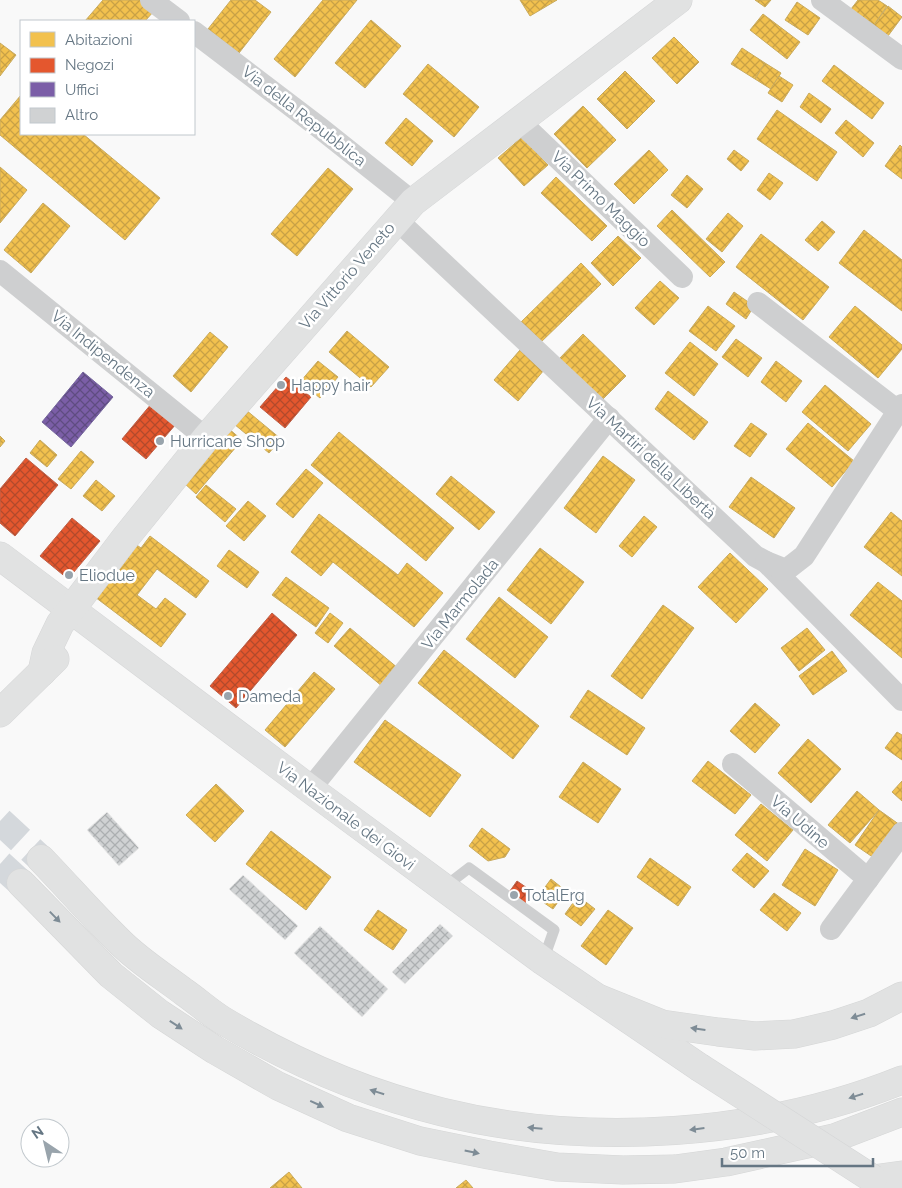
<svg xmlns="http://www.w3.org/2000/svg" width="902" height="1188" viewBox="0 0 902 1188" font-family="Raleway,sans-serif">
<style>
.homes{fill:url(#homes-cross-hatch);stroke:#c8aa5e}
.shops{fill:url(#shops-cross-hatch);stroke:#be6048}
.offices{fill:url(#offices-cross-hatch);stroke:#74659c}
.building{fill:url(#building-cross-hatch);stroke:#e8e8e8}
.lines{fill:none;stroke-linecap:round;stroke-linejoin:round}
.highway-tunnel{stroke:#d4d8dc;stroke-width:28;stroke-dasharray:28 14;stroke-linecap:butt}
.secondary-casing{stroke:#d5d6d7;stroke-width:29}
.highway-casing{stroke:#d5d6d6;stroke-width:29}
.lane{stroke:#cecfd0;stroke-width:11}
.street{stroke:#cecfd0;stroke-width:22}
.secondary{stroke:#e1e2e2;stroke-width:28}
.highway{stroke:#e1e2e2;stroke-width:28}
.secondary-bridge-casing{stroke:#d5d6d7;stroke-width:29;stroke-linecap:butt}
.secondary-bridge{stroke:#e1e2e2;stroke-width:28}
.oneway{fill:#7e8c96}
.poi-dot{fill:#99a4ac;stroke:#fff;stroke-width:2}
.labels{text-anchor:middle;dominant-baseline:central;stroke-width:5;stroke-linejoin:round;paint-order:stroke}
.street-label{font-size:16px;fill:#657683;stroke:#fff}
.poi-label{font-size:16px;fill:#657683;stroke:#fff;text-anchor:start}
</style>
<defs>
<pattern id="homes-cross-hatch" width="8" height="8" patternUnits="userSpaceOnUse" patternTransform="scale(1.25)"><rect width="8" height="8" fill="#f2c14e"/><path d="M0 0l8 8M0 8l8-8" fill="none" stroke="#c8a146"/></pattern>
<pattern id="shops-cross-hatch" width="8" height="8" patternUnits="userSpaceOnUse" patternTransform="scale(1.25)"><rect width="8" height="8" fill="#e4572e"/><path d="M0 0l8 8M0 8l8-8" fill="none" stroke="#b24a2c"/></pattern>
<pattern id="offices-cross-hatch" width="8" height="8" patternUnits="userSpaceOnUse" patternTransform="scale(1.25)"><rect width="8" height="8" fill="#7b5ea7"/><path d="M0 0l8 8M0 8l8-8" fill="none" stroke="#5f4c81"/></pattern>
<pattern id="building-cross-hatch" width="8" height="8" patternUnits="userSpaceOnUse" patternTransform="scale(1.25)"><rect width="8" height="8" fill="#d0d2d3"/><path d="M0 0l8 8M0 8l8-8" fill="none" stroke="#acafb1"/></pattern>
</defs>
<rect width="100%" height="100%" fill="#f9f9f9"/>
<!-- homes -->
<g class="homes">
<path d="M103,0H141L154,11L145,21H85Z"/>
<path d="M231,0H255L271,12L239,53L208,29Z"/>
<path d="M323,0H357L295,77L274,59Z"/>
<path d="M520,0H557L530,16Z"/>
<path d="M755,0H771L765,7Z"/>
<path d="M858,0H878L887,6L874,25L851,9Z"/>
<path d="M797,2L820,18L808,35L785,20Z"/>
<path d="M888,6L902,17L888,36L874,25Z"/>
<path d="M763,14L800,42L787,59L750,30Z"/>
<path d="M371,20L401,46L365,88L335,63Z"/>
<path d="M674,37L699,62L677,84L652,58Z"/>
<path d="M0,43L16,55L0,76Z"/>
<path d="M742,48L765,63L755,79L731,64Z"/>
<path d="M765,63L781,73L771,89L755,79Z"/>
<path d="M428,64L479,107L454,137L403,94Z"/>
<path d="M834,65L884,103L872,119L822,81Z"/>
<path d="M625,71L655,101L627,129L597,99Z"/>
<path d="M779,76L793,85L782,102L768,93Z"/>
<path d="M809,93L831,109L821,123L800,107Z"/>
<path d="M21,95V134H83L160,198L125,240L0,135V120Z"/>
<path d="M583,106L616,140L587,168L554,134Z"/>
<path d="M777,110L837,152L817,181L757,139Z"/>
<path d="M406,118L433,141L412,166L385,143Z"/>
<path d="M846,120L874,143L863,157L835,133Z"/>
<path d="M522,137L548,165L524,186L498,158Z"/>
<path d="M900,145L902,147V179L885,166Z"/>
<path d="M649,150L668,170L634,204L614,184Z"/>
<path d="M734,150L749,161L741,171L727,159Z"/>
<path d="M0,167L27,190L0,223Z"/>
<path d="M328,168L353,189L297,256L271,234Z"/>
<path d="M769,173L783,183L770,200L757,190Z"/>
<path d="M687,175L703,189L687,208L671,195Z"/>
<path d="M556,177L607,226L592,241L541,193Z"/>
<path d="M43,203L70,226L31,273L4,250Z"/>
<path d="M672,210L725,262L710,277L657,226Z"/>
<path d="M728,213L743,226L722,252L706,239Z"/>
<path d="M822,221L835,232L818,251L805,240Z"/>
<path d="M864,230L902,260V311L839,263Z"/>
<path d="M761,234L829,287L803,320L736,267Z"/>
<path d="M618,236L641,258L613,286L591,263Z"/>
<path d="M581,263L601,284L539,344L519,324Z"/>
<path d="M660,281L679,298L654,325L635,308Z"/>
<path d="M734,292L754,306L746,319L726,304Z"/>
<path d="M708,306L735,326L716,351L689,331Z"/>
<path d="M855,306L902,345V349L878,378L829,337Z"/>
<path d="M347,331L389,367L371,387L329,352Z"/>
<path d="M210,332L228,347L191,392L173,376Z"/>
<path d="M583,334L626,376L601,401L559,359Z"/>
<path d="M736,339L762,358L748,377L722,357Z"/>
<path d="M690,342L718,364L694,396L665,373Z"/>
<path d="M520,350L544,370L518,401L494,380Z"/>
<path d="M318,361L338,377L320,398L300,382Z"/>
<path d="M776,361L802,381L786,402L761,382Z"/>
<path d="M825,385L871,424L848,451L802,412Z"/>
<path d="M668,391L708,422L694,440L655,409Z"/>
<path d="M246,410L281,439L269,453L234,424Z"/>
<path d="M751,423L767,434L750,457L734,446Z"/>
<path d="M808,423L854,461L832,487L786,449Z"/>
<path d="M228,428L242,440L196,494L183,482Z"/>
<path d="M339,432L454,528L426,561L311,465Z"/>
<path d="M0,436L5,441L0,447Z"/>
<path d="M40,440L57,455L47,467L30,453Z"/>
<path d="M81,451L94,462L71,489L58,479Z"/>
<path d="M603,456L635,480L596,533L564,508Z"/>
<path d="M306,469L323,483L293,518L276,504Z"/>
<path d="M451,476L495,512L479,530L436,494Z"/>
<path d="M751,477L795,508L774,538L729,507Z"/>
<path d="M96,480L115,496L102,511L83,496Z"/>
<path d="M206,485L236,509L225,522L196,497Z"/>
<path d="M248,501L266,516L244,541L226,526Z"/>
<path d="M891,512L902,521V576L864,547Z"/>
<path d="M319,514L398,575L407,563L443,593L414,627L333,562L321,576L291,552Z"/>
<path d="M644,516L657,527L632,557L619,546Z"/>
<path d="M150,536L209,581L196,598L157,569L137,595L156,609L165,598L186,614L161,647L91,594L131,541L141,548Z"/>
<path d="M540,548L584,582L551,624L507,590Z"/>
<path d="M229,550L259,572L247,588L217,566Z"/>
<path d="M730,553L768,589L736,623L698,587Z"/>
<path d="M286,577L329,608L316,627L272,595Z"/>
<path d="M878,582L902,601V658L850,615Z"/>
<path d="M499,597L548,637L515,678L466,639Z"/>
<path d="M663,605L694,628L642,699L611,676Z"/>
<path d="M330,613L343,623L328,643L315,633Z"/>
<path d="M350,628L399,669L383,687L334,646Z"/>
<path d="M807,628L825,650L799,671L781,648Z"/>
<path d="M444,650L539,726L513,759L418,683Z"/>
<path d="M832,651L847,671L813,695L799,676Z"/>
<path d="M314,672L335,689L285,747L265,730Z"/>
<path d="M588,690L645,728L627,755L570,717Z"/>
<path d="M755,703L780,725L755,753L730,731Z"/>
<path d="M385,720L461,775L430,817L354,762Z"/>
<path d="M897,732L902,735V760L885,748Z"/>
<path d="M808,739L841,769L811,803L778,773Z"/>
<path d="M708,761L751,795L735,814L692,781Z"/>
<path d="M583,762L621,789L598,823L559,797Z"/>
<path d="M902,781V801L892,792Z"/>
<path d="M216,784L244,811L215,842L186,815Z"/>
<path d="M857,791L879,810L850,843L828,825Z"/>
<path d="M761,804L793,830L767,861L735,835Z"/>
<path d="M879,810L900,825L877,860L855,845Z"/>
<path d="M482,828L510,849L505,857L488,861L469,846Z"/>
<path d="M271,831L331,877L306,910L246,864Z"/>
<path d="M805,849L838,870L815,906L782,885Z"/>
<path d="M747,853L769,871L754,888L732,870Z"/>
<path d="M650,858L691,887L678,906L637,877Z"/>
<path d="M551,879L566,891L553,909L537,898Z"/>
<path d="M774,893L801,913L787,931L760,910Z"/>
<path d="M578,896L595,909L581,926L565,914Z"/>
<path d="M378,910L407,930L393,950L364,930Z"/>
<path d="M608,910L633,928L606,965L581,946Z"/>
<path d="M289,1172L302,1188H270Z"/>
<path d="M466,1180L473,1188H456Z"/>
</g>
<!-- shops -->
<g class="shops">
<path d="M286,377L311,397L285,428L260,407Z"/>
<path d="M152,403L176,424L146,459L122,439Z"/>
<path d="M26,458L58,485L15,536L0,523V489Z"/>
<path d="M72,518L100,541L68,579L40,556Z"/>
<path d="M272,613L297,635L236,708L210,686Z"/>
<path d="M517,881L533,892L521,909L505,898Z"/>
</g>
<!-- offices -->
<path class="offices" d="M83,372L113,397L71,447L42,422Z"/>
<!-- building -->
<g class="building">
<path d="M107,812L139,848L119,866L87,830Z"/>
<path d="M243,875L298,926L285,940L229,889Z"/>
<path d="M440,924L453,936L405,984L392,972Z"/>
<path d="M320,926L388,989L362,1017L294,953Z"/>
</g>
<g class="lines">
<!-- highway-tunnel -->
<g class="highway-tunnel">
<path d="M0,821L41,859"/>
<path d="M0,864L21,883"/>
</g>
<!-- secondary casing -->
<g class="secondary-casing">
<g id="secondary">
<path d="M0,556L310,789L543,961L699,1067"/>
<path d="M42,672L46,653L60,624L126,537L206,438L413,202L678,0"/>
<path d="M0,713L55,659"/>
</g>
</g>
<!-- highway casing -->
<g class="highway-casing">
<g id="highway">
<path d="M41,859C67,886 93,916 120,942C139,961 163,976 184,992C197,1001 209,1012 222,1020C290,1061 365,1093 442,1112C588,1148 763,1136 902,1080"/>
<path d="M21,883L111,975L160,1014L215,1050L278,1086L348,1118L420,1141L489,1155L557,1167L623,1170L675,1169L726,1162L834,1138L902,1112"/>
<path d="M600,999L662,1024L718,1032L755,1036L794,1034L833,1025L869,1013L902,996"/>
<path d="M873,1179L902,1175"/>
</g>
</g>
<!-- lane -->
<path class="lane" d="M443,888L469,868L554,930L543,961"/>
<!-- street -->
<g class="street">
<path d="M151,0L179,21"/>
<path d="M822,0L902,59"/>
<path d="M194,32L320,128L413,202"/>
<path d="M519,121L682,277"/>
<path d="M397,220L755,556L766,562L902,700"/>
<path d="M0,271L206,438"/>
<path d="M758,303L898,411"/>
<path d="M766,562L786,570L804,556L902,405"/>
<path d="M733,764L868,879"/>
<path d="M310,789L609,418"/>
<path d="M831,929L902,833"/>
</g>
<!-- secondary -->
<use href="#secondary" class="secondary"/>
<!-- highway -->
<use href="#highway" class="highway"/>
<!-- secondary-bridge casing -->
<g class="secondary-bridge-casing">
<path id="secondary-bridge" d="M699,1067L873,1179"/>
</g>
<!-- secondary-bridge -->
<use href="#secondary-bridge" class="secondary-bridge"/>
</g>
<!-- one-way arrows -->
<defs><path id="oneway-solid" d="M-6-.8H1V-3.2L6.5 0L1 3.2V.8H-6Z" transform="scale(1.25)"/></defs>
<g class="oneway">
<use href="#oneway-solid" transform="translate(55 917) rotate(46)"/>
<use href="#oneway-solid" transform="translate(858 1016) rotate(162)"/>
<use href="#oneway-solid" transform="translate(176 1025) rotate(33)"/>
<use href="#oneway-solid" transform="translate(698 1029) rotate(-172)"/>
<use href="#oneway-solid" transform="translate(377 1092) rotate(-163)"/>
<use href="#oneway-solid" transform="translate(856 1096) rotate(162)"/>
<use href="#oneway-solid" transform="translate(317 1104) rotate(25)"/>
<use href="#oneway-solid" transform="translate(535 1128) rotate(-175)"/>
<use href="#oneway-solid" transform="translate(697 1129) rotate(173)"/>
<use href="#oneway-solid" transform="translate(472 1152) rotate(12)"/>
</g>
<!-- markers -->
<g class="poi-dot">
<circle cx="281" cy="385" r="5"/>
<circle cx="160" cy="441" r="5"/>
<circle cx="69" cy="575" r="5"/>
<circle cx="228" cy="696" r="5"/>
<circle cx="514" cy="895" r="5"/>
</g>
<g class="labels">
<!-- street labels -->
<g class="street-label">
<text transform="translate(304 116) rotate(38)">Via della Repubblica</text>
<text transform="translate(601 199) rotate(44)">Via Primo Maggio</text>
<text transform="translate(347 276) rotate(-49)">Via Vittorio Veneto</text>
<text transform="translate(103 354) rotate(39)">Via Indipendenza</text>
<text transform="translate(651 458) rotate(43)">Via Martiri della Libertà</text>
<text transform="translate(460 604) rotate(-51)">Via Marmolada</text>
<text transform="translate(346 816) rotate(37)">Via Nazionale dei Giovi</text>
<text transform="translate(800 822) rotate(41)">Via Udine</text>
</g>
<!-- poi labels -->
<g class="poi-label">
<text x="291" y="385">Happy hair</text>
<text x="170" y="441">Hurricane Shop</text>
<text x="79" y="575">Eliodue</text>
<text x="238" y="696">Dameda</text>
<text x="524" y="895">TotalErg</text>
</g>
</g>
<!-- legend -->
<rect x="20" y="20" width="175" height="115" fill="#ffffff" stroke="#c1c8cd"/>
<rect x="30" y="32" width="25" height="15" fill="#f2c14e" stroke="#c1c8cd"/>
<text x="65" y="45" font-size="15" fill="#657683">Abitazioni</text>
<rect x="30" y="58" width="25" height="15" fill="#e4572e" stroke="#c1c8cd"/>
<text x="65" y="70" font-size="15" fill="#657683">Negozi</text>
<rect x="30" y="82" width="25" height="15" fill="#7b5ea7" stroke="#c1c8cd"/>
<text x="65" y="95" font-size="15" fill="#657683">Uffici</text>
<rect x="30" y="108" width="25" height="15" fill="#d0d2d3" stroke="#c1c8cd"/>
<text x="65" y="120" font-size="15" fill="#657683">Altro</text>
<!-- north arrow -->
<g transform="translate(45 1143) rotate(325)"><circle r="24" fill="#ffffff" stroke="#c1c8cd"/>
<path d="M0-4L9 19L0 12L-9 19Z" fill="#99a4ac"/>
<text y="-8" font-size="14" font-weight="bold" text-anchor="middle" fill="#657683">N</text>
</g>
<!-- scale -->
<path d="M722 1158v8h151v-8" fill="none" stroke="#657683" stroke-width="2.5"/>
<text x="730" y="1158" font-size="15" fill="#657683" stroke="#ffffff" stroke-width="4" paint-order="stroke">50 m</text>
</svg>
